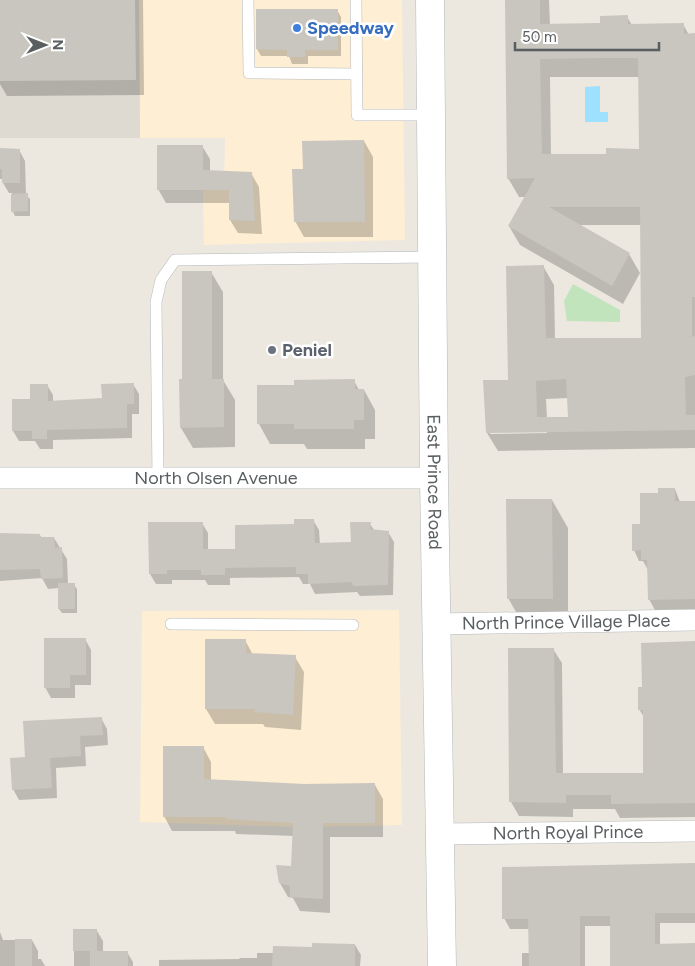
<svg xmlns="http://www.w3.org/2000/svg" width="695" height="966" viewBox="0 0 695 966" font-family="Figtree,sans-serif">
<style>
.commercial{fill:#fdeed4}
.education{fill:#ded9d1}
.green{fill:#c1e4bc}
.water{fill:#9ee1fe}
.shadow{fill:#0003;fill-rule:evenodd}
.building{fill:#c9c5bf;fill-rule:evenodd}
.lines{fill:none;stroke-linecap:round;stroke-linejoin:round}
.lane-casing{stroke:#b3b7bb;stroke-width:12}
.street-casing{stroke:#b3b7bb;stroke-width:22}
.secondary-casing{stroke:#b2b7bb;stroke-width:29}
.lane{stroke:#fff;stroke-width:11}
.street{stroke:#fff;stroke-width:21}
.secondary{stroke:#fff;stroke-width:28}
.shop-dot{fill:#3f7fe0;stroke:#fff;stroke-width:2}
.worship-dot{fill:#6b7280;stroke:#fff;stroke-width:2}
.labels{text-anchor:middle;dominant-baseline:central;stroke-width:5;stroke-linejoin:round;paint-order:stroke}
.shop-label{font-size:18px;font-weight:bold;fill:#366cbe;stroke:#fff;text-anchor:start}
.worship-label{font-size:18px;font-weight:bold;fill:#5b616d;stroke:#fff;text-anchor:start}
.street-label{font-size:18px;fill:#595e61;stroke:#fff}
</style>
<rect width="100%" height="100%" fill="#ece8e0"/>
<!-- commercial -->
<g class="commercial">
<path d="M139,0H402L405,240L204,245L203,190H224L225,138H140Z"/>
<path d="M399,610L402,825L298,827L140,822L142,611Z"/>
</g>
<!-- education -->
<path class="education" d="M0,0H139L140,138H0Z"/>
<!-- green -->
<path class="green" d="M573,284L620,310V322L567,321L564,301Z"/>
<!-- water -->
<path class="water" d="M600,86V112H608V122H585V87Z"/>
<!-- shadow -->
<g class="shadow">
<path d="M0,0H143L144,95L7,96L0,84Z"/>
<path d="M506,0H549L550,25L602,24L627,17L632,25L683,24L689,35H695V448L498,451L487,433L509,382L543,266L554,285L555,339H642L641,225H578L629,254L640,273L623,304L520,245L509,226L526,197H519L508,178ZM550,77H640V150L608,155H551ZM568,398L569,418H547L546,399ZM547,431V433L490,434V432Z"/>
<path d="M257,10H337L341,17V56H308V64H292L289,56H261L257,49Z"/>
<path d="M364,141L373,157V237H304L295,221L304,170Z"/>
<path d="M202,146L210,159V172L251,173L259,187L262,234L238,233L230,220V203H166L158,189Z"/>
<path d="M0,149L19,150L25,161L26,195L30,199V216H15L13,212L12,193H9L3,183V179H0Z"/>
<path d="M211,272L223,292V380L235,400V447L193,448L181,428L184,380Z"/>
<path d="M354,381L359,390H364L375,410V439H365V449H307L304,444H270L259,424L258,386H295Z"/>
<path d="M133,384L139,394V414H132V438L53,440V449H40L35,441H19L13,431V401L31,400L47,385L53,395V402L103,399Z"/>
<path d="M675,489L680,502H695V609L655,610L649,599L648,570L643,561H639L634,550L641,526L659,494Z"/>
<path d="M552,500L568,528V626H524L508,598Z"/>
<path d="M313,520L319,530L320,545L352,543L370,524L374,530L388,532L394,542L393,595L360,596L357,592L315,594L310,584H303L299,577L230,578V585H208L205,580H172V584H156L150,574L202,523L208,533V550H237Z"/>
<path d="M0,534L40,535L42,539L54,538L67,559L68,585H74L77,589V613H62L59,609V588L48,589L42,578L0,581Z"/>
<path d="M85,639L91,650V685H75V698H51L45,687Z"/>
<path d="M245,640L253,655L295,657L304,672L301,730L265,727L263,724H215L206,709Z"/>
<path d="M695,643V817L620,818L615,809H573V817L519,816L511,802L509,649H553L562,663L563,774H645L644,717L639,709L643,688Z"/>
<path d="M101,718L107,729L108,745L85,747L86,766L56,768L57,798L19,800L13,789L27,758Z"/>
<path d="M203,747L211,762V781L304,786L375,785L383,799V837H330V913L300,911L293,898L288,897L280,883L292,868L294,836L236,834L235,831H172L164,816Z"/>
<path d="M695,865V923H660V945L695,944V966H612L611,926H585V966H522V953H529V929H510L504,918Z"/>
<path d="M74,931H97L103,941V952H127L133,962V966H74Z"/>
<path d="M0,932L3,940H32L38,951V959H41L45,966H0Z"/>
<path d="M355,945L361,955L360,966H159V960L239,959L240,958H257V953H274Z"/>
</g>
<!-- building -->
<g class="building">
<path d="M0,0H135L136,80L0,81Z"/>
<path d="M505,0H540V24L600,23V16L628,15V24L684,23V34L695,33V297H692V337L695,336V375L685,377L686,415H695V430L486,433L483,380H508L506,266L544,265L546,338H641L640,207H549L630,253L612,286L508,226L535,178L507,179ZM602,58H638L639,149L606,148V154H542L540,59ZM566,379L568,417H537L536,381Z"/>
<path d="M256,9H338V50H305V57H287V50L256,49Z"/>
<path d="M364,140L365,222H294L292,169H303L302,141Z"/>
<path d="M157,145H203V170L252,172L255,221L229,220V190H157Z"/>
<path d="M0,148L20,149V183H2V169H0Z"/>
<path d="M28,193V211L11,212V194Z"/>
<path d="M182,271H212V379H224V427L180,428L179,379H182Z"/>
<path d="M355,379V389H364V420H354V429H294V424H257V385H294V380Z"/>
<path d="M134,383V404H127V428L47,430V439H32V431H12V399H30V384H48V401L102,398L101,384Z"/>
<path d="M658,488H675V501H695V599L648,600L647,560H641V550L632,551V524H640V493H658Z"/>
<path d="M506,499H552L553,599H507Z"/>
<path d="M294,519H314L315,543L351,542L350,522H371L370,529L389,531L388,585L353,586L352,582L308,584V574H296V567L225,568V575H201V570H167V574H149L148,522H203V549H235V525L294,524Z"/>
<path d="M0,533L40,534V537H54L55,548L62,547L63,578L41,579L40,569L0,570Z"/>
<rect x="58" y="583" width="17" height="26"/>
<path d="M44,638H86V675H70V688H44Z"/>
<path d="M205,639H246V653L296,655L293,715L254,712L255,709H205Z"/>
<path d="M695,641V803L611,804V795H566V803L509,802L508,648H554L556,773H643V710H638V687H642L641,643Z"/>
<path d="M102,717L103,735L80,736L81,756L50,758L52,788L12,790L10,758L25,757L23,721Z"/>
<path d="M163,746H204V779L304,784L375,783V823H323V899L290,897V886L279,883L276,865L291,866L293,823L226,819L227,817H163Z"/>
<path d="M695,863V913H655V944L695,943V966H610V916H580V966H529L528,919H502V867Z"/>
<rect x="73" y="929" width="24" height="22"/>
<rect x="15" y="939" width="17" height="27"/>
<path d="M312,943L355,944V966H272L273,946L312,947Z"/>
<rect x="90" y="951" width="38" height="15"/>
</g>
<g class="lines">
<!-- lane casing -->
<g class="lane-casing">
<g id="lane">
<path d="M248,0L249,73L357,74"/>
<path d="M356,0L357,115H431"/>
<path d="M158,478L156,302L161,280L175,260L432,257"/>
<path d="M171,624L353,625"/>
</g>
</g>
<!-- street casing -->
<g class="street-casing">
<g id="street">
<path id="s1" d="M0,478H434"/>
<path id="s2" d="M436,624L695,620"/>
<path id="s3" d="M440,834L695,831"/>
</g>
</g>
<!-- secondary casing -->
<g class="secondary-casing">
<g id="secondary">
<path id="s4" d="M430,0L434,478L442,966"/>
</g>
</g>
<!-- lane -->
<use href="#lane" class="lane"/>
<!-- street -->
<use href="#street" class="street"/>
<!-- secondary -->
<use href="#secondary" class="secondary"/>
</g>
<!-- markers -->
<circle class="shop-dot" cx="297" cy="28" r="5"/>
<circle class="worship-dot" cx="272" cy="350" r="5"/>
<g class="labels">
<!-- shop labels -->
<g class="shop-label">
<text x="307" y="28">Speedway</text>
</g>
<!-- worship labels -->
<g class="worship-label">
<text x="282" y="350">Peniel</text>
</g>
<!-- street labels -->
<g class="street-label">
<text stroke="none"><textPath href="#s1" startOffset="216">North Olsen Avenue</textPath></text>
<text stroke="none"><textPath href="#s4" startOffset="482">East Prince Road</textPath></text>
<text stroke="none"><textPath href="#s2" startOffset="130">North Prince Village Place</textPath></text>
<text stroke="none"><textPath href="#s3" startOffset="128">North Royal Prince</textPath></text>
</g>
</g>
<!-- north arrow -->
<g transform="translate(45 45) rotate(90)" stroke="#ffffff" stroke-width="4" paint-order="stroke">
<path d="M0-4L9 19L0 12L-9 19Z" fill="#595e61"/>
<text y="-8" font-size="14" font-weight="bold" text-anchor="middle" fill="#595e61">N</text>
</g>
<!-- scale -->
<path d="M515 42v8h144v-8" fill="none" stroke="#595e61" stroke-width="2.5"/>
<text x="522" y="42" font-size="15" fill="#595e61" stroke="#ffffff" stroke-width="4" paint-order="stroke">50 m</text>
</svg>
